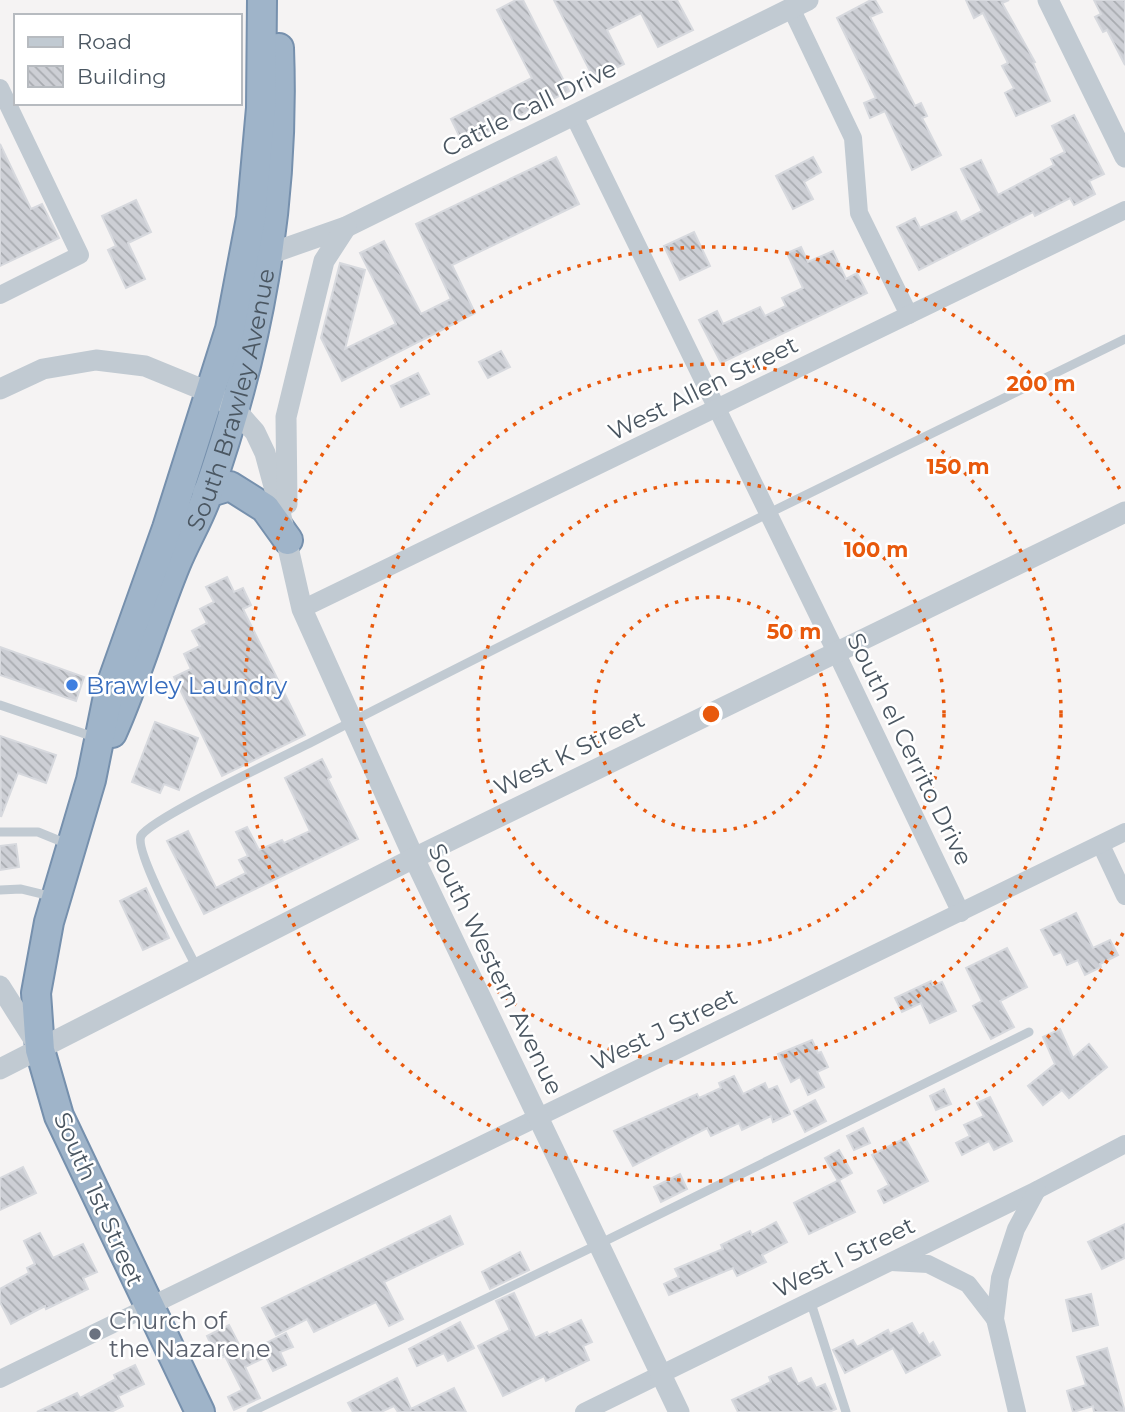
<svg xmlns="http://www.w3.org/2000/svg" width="1125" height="1412" viewBox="0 0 1125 1412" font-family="Montserrat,sans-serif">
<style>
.building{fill:url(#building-back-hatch);stroke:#d7d9de;stroke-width:2}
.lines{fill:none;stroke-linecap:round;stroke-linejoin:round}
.trunk-casing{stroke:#7690ad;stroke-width:32}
.service{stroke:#c1cad2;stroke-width:9}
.minor{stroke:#c1cad2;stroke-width:18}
.tertiary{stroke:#c1cad2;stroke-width:21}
.trunk{stroke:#9fb4c9;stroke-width:28}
.ring{fill:none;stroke:#e8590c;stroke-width:3.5;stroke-dasharray:3.5 7}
.shop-dot{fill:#3f7fe0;stroke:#fff;stroke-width:2.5}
.worship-dot{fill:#6b7280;stroke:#fff;stroke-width:2.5}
.labels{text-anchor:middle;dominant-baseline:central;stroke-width:5;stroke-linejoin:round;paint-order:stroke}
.street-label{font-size:24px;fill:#4a5661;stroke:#fff}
.shop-label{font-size:24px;fill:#366cbe;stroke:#fff;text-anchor:start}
.worship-label{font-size:24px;fill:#5b616d;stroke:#fff;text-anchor:start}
.centre{fill:#e8590c;stroke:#fff;stroke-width:3.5}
.ring-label{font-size:21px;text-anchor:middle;font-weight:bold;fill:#e8590c;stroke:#fff;stroke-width:5;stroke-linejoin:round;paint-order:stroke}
</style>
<defs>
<pattern id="building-back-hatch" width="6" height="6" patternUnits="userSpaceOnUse" patternTransform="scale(1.75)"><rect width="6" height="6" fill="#cdcfd5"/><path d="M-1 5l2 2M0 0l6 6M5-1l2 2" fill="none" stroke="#a8abb0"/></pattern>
</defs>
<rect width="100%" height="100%" fill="#f5f3f3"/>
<!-- building -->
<g class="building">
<path d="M516,0H523L569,91L463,144L451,119L532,78L497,10Z"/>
<path d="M554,0H677L693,30L658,47L641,13L607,30L624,64L594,79Z"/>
<path d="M871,0H875L882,12L870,17L915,106L921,103L927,116L922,118L941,155L912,170L885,111L870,118L864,103L876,98L837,18Z"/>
<path d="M966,0H1009L1002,3L1035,62L1033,63L1050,101L1016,116L1005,93L1014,88L1002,66L1008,63L983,13L974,18Z"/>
<path d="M1094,0H1125V65L1107,30L1103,32L1095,17L1101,14Z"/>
<path d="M1074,115L1104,174L1089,181L1095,194L1074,205L1070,198L1035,216L1033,212L919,270L897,227L915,218L920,228L956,212L961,222L982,211L961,169L981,160L998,195L1054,165L1051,159L1065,152L1052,126Z"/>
<path d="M0,144L31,209L42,204L59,238L0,266Z"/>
<path d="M556,157L579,204L452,265L475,313L342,381L321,338L340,263L365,270L345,349L396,324L360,253L384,241L421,314L451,299L416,224Z"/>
<path d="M813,157L821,172L804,182L813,199L793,209L776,176Z"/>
<path d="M136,200L151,232L128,243L145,279L126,288L108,250L116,246L102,216Z"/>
<path d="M694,232L710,266L680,280L664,246Z"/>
<path d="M801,247L808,262L833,251L846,279L857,273L867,293L721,363L699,320L717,311L723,324L760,307L765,316L786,306L782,298L803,288L787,253Z"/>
<path d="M501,351L510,367L488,378L479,362Z"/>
<path d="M418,373L429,394L401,407L391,386Z"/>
<path d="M227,577L234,592L243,588L251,605L243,609L305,735L222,776L174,677L191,669L184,654L200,646L192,631L207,623L200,609L214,602L206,587Z"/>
<path d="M0,647L84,677L76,701L0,675Z"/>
<path d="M155,722L198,738L179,790L164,784L160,793L132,782Z"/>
<path d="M0,736L56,755L46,783L18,773L1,817Z"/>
<path d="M322,759L331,777L328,779L358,839L204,914L167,841L188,831L216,888L246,873L239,860L248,856L236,832L247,827L259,850L282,840L284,843L310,831L285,778Z"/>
<path d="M16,844L19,867L0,870V846Z"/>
<path d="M146,888L169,938L143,950L120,901Z"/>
<path d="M1076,913L1093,948L1110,940L1118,955L1100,964L1101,967L1085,975L1078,960L1067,965L1061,952L1054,955L1041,930Z"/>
<path d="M1007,948L1027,987L1000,1001L1014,1027L991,1039L973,1006L982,1001L966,968Z"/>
<path d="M931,981L933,985L942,982L956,1011L930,1023L921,1003L902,1012L895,998Z"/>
<path d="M1060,1029L1073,1058L1089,1044L1107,1067L1069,1098L1062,1090L1043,1105L1028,1086L1055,1064L1043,1037Z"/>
<path d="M812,1040L818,1053L821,1052L828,1067L817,1072L824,1087L808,1095L800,1077L791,1082L778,1054Z"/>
<path d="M734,1076L743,1094L765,1083L768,1090L777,1086L790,1114L773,1122L771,1116L742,1130L739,1123L711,1136L707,1128L633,1166L614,1131L697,1094L699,1098L721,1088L719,1083Z"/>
<path d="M944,1089L951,1104L936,1110L930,1096Z"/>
<path d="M990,1097L1012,1141L994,1150L989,1141L962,1155L956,1143L970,1136L964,1125L984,1116L977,1103Z"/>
<path d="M815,1100L826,1121L805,1132L794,1111Z"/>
<path d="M863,1128L870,1143L854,1150L847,1136Z"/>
<path d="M905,1138L928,1181L884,1203L878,1191L889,1185L872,1155Z"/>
<path d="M839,1150L852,1173L838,1181L825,1158Z"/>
<path d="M23,1167L36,1193L0,1210V1178Z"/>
<path d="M680,1174L687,1189L661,1202L654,1187Z"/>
<path d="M839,1180L855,1212L809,1234L794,1203Z"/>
<path d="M450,1216L463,1244L384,1282L403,1319L389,1326L376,1302L314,1332L307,1319L276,1335L262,1308Z"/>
<path d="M776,1222L787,1242L762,1255L766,1262L737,1276L733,1268L669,1295L664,1284L679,1277L675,1269L723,1249L721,1245L750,1231L752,1235Z"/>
<path d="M1125,1224V1258L1102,1269L1088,1242Z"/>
<path d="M40,1233L53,1258L83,1244L97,1272L83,1278L88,1289L46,1309L45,1306L11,1324L0,1302V1289L29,1273L27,1268L35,1264L24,1241Z"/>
<path d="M520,1252L529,1270L490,1289L482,1272Z"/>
<path d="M514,1293L535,1338L547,1332L549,1335L581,1320L592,1342L583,1346L589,1360L546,1381L544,1376L503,1396L478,1346L510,1330L496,1301Z"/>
<path d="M1091,1294L1098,1325L1073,1331L1066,1300Z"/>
<path d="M460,1322L474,1348L448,1361L444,1353L417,1366L409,1349Z"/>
<path d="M912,1323L919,1336L923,1333L929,1345L933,1342L940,1355L906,1373L893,1348L845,1373L833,1350L853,1340L857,1347L888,1330L890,1334Z"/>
<path d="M229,1325L244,1354L286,1333L293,1347L280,1352L286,1365L273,1371L266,1357L245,1367L260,1398L234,1410L228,1397L242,1390L225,1356L218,1359L207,1336Z"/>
<path d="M1107,1348L1125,1412H1094L1093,1406L1073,1412L1067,1391L1086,1385L1077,1357Z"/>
<path d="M135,1365L144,1384L118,1396L123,1406L111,1412H37L77,1393L80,1398L116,1379L114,1375Z"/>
<path d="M791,1368L798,1384L811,1378L816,1388L825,1384L836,1409L829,1412H738L732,1400L771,1382L769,1377Z"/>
<path d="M397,1378L411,1409L454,1388L466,1412H398L394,1406L381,1412H353L348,1403Z"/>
</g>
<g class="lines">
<!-- trunk casing -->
<g class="trunk-casing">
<g id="trunk">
<path d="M207,493L230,486L265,508L288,540"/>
<path id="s1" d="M112,733C137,677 153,620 176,564C185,542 197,522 205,501C258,353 285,206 279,48"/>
<path d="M200,1412L59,1116L40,1050L36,993L49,922L91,780L109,691L167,528L230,329L251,218L261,108L262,0"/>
</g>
</g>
<!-- service -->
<g class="service">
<path d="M0,705L94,737"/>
<path d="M0,832H38L70,845"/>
<path d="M0,890L21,889L54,897"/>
<path d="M197,968C187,948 134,851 141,836C150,819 284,756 310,743C580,604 853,472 1125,339"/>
<path d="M810,1300L846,1412"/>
<path d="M251,1412L599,1244L1029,1032"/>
</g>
<!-- minor -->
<g class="minor">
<path d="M791,8L853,138L859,213L909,315"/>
<path d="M0,88L80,255L0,295"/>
<path d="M574,116L836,652L961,913"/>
<path d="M302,609L1125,210"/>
<path d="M1101,845L1125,896"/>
<path d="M891,1262L928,1264L968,1284L995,1319"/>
<path d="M0,1379L1125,832"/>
<path d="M584,1412L1037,1190L1125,1144"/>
<path d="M1017,1412L995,1319L1000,1278L1016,1229L1037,1190"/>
</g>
<!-- tertiary -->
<g class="tertiary">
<path d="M1048,0L1125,157"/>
<path d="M269,254L346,227L808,0"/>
<path d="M0,389L43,369L96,360L145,366L211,393L234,408L255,432L265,453L275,490L302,609L414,858L679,1412"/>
<path d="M287,504L286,417L324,261L346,227"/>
<path d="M0,986L38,1046"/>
<path d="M0,1069L414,858L1125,512"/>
</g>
<!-- trunk -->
<use href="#trunk" class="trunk"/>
</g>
<!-- distance rings -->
<g class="ring">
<circle cx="711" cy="714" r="117"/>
<circle cx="711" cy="714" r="233"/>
<circle cx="711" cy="714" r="350"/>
<path d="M1123 933A467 467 0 1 1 1123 495"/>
</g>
<!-- markers -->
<circle class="shop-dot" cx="72" cy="685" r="7"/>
<circle class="worship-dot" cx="95" cy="1334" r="7"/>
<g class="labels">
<!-- street labels -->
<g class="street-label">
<text transform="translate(529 108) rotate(-26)">Cattle Call Drive</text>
<text transform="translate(703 388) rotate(-26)">West Allen Street</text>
<text stroke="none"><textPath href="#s1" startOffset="355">South Brawley Avenue</textPath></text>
<text transform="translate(910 749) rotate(64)">South el Cerrito Drive</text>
<text transform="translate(569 753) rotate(-26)">West K Street</text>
<text transform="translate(496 969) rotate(64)">South Western Avenue</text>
<text transform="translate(664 1029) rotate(-26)">West J Street</text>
<text transform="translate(99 1199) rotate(66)">South 1st Street</text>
<text transform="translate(844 1257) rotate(-26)">West I Street</text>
</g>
<!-- shop labels -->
<g class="shop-label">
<text x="86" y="685">Brawley Laundry</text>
</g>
<!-- worship labels -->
<g class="worship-label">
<text x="109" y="1320">Church of<tspan x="109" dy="28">the Nazarene</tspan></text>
</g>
</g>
<circle cx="711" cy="714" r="10" class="centre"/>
<g class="ring-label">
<text x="1041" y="391">200 m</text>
<text x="958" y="474">150 m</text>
<text x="876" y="557">100 m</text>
<text x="794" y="639">50 m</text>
</g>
<!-- legend -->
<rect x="14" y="14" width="228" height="91" fill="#ffffff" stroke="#b7bbc0" stroke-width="2"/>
<rect x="28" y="37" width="35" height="10" fill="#c1cad2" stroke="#b7bbc0" stroke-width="2"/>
<text x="77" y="49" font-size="21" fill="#4a5661">Road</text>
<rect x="28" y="66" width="35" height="21" fill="url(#building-back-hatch)" stroke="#b7bbc0" stroke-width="2"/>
<text x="77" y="84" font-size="21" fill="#4a5661">Building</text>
</svg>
